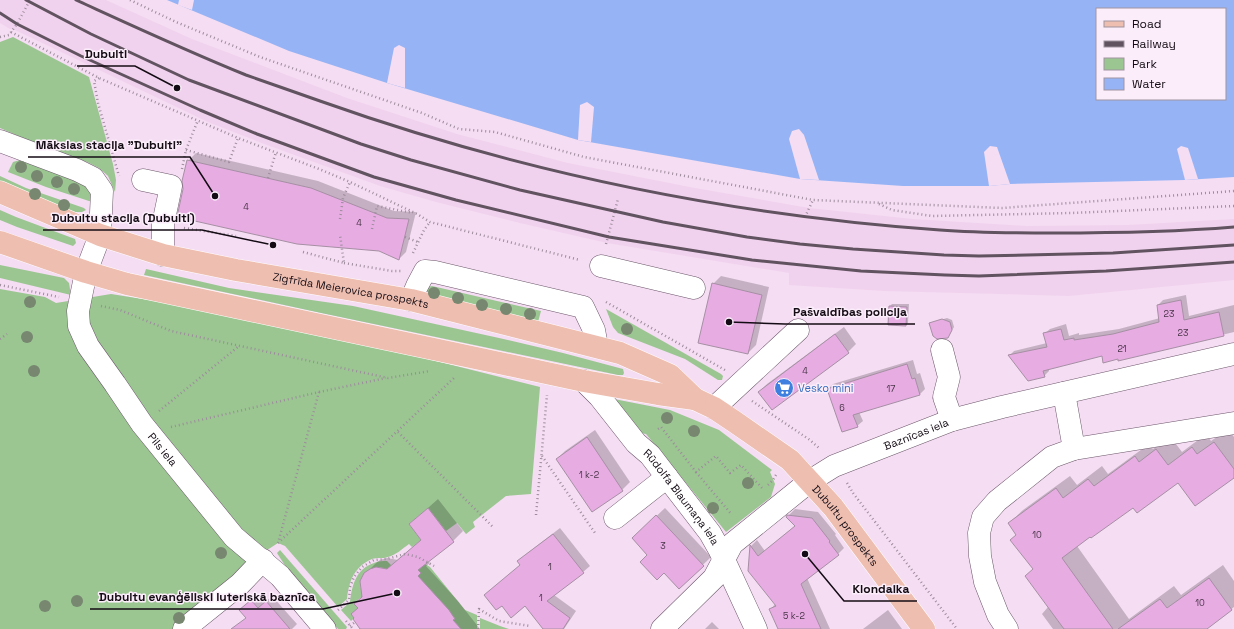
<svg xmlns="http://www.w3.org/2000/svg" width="1234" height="629" viewBox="0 0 1234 629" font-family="'Space Grotesk',sans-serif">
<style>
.built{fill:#f1d2ee}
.green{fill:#9bc692}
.water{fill:#96b4f5;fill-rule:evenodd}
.pier{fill:#f5ddf3}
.shadow{fill:#0003}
.building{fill:#e7ade3;stroke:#a68fa4}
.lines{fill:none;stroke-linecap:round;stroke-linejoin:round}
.minor-casing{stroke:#6c576a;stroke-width:23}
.major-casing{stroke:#fff;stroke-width:23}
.path{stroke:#9d8c9c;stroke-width:2.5;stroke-dasharray:1 3;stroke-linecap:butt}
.minor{stroke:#fff;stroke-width:22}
.major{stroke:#eebeb0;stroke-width:22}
.rail{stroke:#615360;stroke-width:3}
.tree{fill:#778770}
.labels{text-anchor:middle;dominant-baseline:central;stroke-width:3;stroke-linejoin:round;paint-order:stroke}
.number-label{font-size:9px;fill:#493448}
.street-label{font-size:11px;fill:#140c14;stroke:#fcedfb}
.shop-label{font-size:11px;fill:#366cbe;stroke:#fcedfb;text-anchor:start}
.leader{fill:none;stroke:#140c14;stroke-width:1.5}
.callout-dot{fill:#140c14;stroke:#fcedfb;stroke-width:1.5}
.callout-label{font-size:12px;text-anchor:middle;font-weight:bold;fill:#140c14;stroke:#fcedfb;stroke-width:3;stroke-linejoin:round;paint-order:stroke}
</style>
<rect width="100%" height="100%" fill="#f5ddf3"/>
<!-- built -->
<path class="built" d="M0,0H106L192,39L347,98L457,134L568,163L695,188L809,208L913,219L1027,226L1128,225L1234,219V280L1069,296L884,291L789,285V273L607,243L520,223L436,202L380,186L267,145L208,122L13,29H10L0,23Z"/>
<!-- green -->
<g class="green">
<path d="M13,37L89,77L113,164L116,180L115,192L108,176L99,168L87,162L52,151L0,128V42Z"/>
<path d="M20,160L86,184L91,188L92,202L46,187L8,172L13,162Z"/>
<path d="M0,176L26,188L84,208L86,210L82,212H75L23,193L0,184Z"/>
<path d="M0,210L16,217L75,239L76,243L73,246L17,227L0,220Z"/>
<path d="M0,265L64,278L69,283L71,295L0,278Z"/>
<path d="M146,269L229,288L353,306L499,338L563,353L623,369L624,373L623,375H618L321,313L144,275Z"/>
<path d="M432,286L541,311L538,322L427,295L426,291L427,287Z"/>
<path d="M0,289L45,297L56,303L111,294L268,319L540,387L531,494L506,496L473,522L475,527L466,534L457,523L446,531L428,508L409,524L421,540L412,547L409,544C402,549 396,555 388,557C383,559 377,557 372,559C354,567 349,581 347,599L338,607L285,546L278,543L264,552L173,629H0Z"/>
<path d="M606,309L721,374L723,376L722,380H718L685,359L618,333L613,327Z"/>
<path d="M614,399L670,410L719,430L772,470L770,472L775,484L771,497L726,532L646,434L639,433Z"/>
<path d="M280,550L347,627L346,629H338L293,578L277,553Z"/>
<path d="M417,559L430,567L465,610L477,615V629H461L453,620L455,619L454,617L452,618L416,578L421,573L412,563Z"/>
<path d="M387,561L391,565L389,573L384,568L376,567L360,582L361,589L365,594L354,603L358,608L354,618L351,621L341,610L350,602C352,585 356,569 374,563C378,561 383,561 387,561Z"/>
<path d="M480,618L500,626L509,629H480Z"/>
</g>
<!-- water -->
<path class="water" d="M167,0H1234V177L1185,180L1010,184L989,186H903L800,179L578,140L387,83L289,51ZM1097,9H1225V99H1097Z"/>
<!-- pier -->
<g class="pier">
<path d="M179,0H194L192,10L178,5Z"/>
<path d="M399,45L405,48V88L387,83L394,48Z"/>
<path d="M587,102L594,107L591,142L578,140L580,105Z"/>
<path d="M799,129L804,135L819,180L800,179L789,139L792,131Z"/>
<path d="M990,146L997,147L1010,184L989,186L984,152Z"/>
<path d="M1181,146L1188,148L1198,179L1185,180L1177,149Z"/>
</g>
<!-- shadow -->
<g class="shadow">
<path d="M196,153L318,181L394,211L416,212L406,252L399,259L188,161Z"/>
<path d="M721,276L769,287L756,345L748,353L713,284Z"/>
<path d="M1186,295L1189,316L1234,305V332L1119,360V358L1102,355L1049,368V371L1044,376L1009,356L1014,351L1047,343L1044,334L1050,329L1066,324L1069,336L1079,333V335L1119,329L1160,318L1158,305L1163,300Z"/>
<path d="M892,304H909L908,323L906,325L890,306Z"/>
<path d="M947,318L952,320L954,327L948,337L930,323L931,322V323Z"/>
<path d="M844,327L856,344L848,352L759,392L767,384Z"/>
<path d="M913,360L917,374L920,373L925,389L920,394L859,412L863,421L857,426L828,389L833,384Z"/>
<path d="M1228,429L1234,437V477L1179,482L1133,507L1077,546L1129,619L1174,586L1181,595L1223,565L1234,581V607L1205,629H1053L1042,614L1048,607L1034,569L1017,535L1009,523L1023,510L1070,476L1077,485L1102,466L1108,474L1149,444L1153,449L1170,436L1182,452L1206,434L1211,441Z"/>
<path d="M595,430L630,482L622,490L557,459L565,451Z"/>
<path d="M438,499L463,531L453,541L428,561L430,563L426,566L458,601L480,629H362L359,608L355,604L362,596L365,574L375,564L380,560L387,558L398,560L422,539L410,524L420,515Z"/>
<path d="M665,508L711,557L679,588L633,538Z"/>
<path d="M795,509L818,512L836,534L835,535L844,548L838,554L807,578L830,629H780L771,609L775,604L749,571L751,546L757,540L765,551L796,525L787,517Z"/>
<path d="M560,528L590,566L583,572L554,595L576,611L564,629H544L525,605H502L485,595L521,565L518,561L525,555Z"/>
<path d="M258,594L265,602L272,596L297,624L292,629H242L247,618V604Z"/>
<path d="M888,610L902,629H863Z"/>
<path d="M712,622L719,629H705Z"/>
</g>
<!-- building -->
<g class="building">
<path d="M187,160L311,188L387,218L409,219L399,260L379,251L297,244L177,217L183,189L182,181Z"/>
<path d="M712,283L762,295L748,354L698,343Z"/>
<path d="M1181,300L1184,320L1219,312L1224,336L1118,361V359L1103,363L1102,356L1043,371L1045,377L1028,381L1008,355L1047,347L1043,333L1061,329L1064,340L1074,338V340L1113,334L1159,322L1157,305Z"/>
<path d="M889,306L907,307L906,326L888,325Z"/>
<path d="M942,319L950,322L952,330L948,338L937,339L933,336L929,323Z"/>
<path d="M835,334L849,353L772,410L758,392Z"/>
<path d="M907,364L912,379L915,378L920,395L853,415L858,427L842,432L827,389Z"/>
<path d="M587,437L623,491L592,512L556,459Z"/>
<path d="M1214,442L1234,469V478L1195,506L1178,483L1137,513L1133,508L1091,538L1090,537L1062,558L1113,629H1064L1025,576L1033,569L1010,540L1016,535L1008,523L1056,488L1063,498L1088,479L1094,486L1135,456L1139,462L1156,449L1168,465L1192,447L1197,454Z"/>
<path d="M428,508L454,542L418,570L421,573L418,576L449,610L455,619L453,620L461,629H360L353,619L354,618L351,614L358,608L354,604L362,597L360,581L364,573L370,569L376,567L387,569L421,540L409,524Z"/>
<path d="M656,515L704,566L679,589L664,573L657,580L640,562L647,555L632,538Z"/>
<path d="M787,515L812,518L830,541L829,542L839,555L801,584L821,629H778L769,609L776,606L748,571L750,545L758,556L795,526L786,517Z"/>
<path d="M553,534L584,573L547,601L570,618L563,629H543L525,606L511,618L502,606L496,610L484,595L520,565L517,561Z"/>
<path d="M1209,578L1232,610L1207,629H1118L1160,599L1167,608Z"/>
<path d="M251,600L258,608L266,601L290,629H231L246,618L239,610Z"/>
</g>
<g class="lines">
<!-- minor casing -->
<g class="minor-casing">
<g id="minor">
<path id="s1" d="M0,141L77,170L93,178L102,191L100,235L86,272L78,311L79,326L88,346L115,384L142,424L234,537L280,576L325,629"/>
<path d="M143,180L171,186L163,224V255"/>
<path d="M601,266L694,288"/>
<path d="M411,300L417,286L425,271L435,272L583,307L594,330L597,346"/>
<path d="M942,350L949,377L944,397L952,420"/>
<path id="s2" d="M584,381L599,396L636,443L650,455L710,533L719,549L756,629"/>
<path d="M714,408L798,330"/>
<path d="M1074,449L1234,423"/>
<path d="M615,518L667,477"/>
<path d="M184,629L240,584L263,560"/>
<path id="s3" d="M662,629L714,578L732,544L810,481L834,466L952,420L1002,407L1234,354"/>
<path d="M1007,629L998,615L985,582L980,556L979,533L983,517L997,501L1052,457L1074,449L1064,393"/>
</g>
</g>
<!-- major casing -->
<g class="major-casing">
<g id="major">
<path id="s4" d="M0,192L100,235L163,255L236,270L411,300L620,353L670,375L695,399L714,408L735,422L790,460L833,507L924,629"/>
<path d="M0,242L86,272L127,284L584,381L658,394L695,399"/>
</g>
</g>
<!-- path -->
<g class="path">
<path d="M130,0L176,22L260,57L422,113L459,129L495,132L584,157L813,200L1002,208L1234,191"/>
<path d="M11,32L99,78L238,138L319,169L350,182L417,214L430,222L580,260"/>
<path d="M0,37L9,35L17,24L30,0"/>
<path d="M99,78L94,81L98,103L119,176"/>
<path d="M186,150L229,162L238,138"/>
<path d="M182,169L186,150L198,120"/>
<path d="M268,178L276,152"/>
<path d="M879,204L892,210L932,216L1071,213L1234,206"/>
<path d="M123,217L141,222"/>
<path d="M805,217L813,200"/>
<path d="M340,219L343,198L350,182"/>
<path d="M184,228L236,236"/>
<path d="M372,229L377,206L413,213"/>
<path d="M405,237L418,242"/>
<path d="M606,244L618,199"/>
<path d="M303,252L344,263L340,235"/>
<path d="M413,253L424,230L430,222"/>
<path d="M344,263L392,271H401"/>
<path d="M0,285L59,297"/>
<path d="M606,302L725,370"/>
<path d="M101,306L120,310L171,331L388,378L430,371"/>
<path d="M0,339L7,334"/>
<path d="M319,392L386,378"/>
<path d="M752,401L810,440L820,449"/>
<path d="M159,411L239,346"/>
<path d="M171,427L319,392L278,543"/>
<path d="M658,429L661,427L696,472L716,456L730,473L741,465L763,489"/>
<path d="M398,432L493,527"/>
<path d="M542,456L595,533"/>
<path d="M696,472L732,515"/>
<path d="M847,483L853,493"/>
<path d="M768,485L773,480L776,475"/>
<path d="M853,493L957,629"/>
<path d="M536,515L547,395"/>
<path d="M278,543L455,377"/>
<path d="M338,610L349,600L350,587L354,577L362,567L374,560L387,559L405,554L418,557L434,566"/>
<path d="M346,621L353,629"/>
<path d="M350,626L355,622"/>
<path d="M478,629L479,609L499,621L530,626"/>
</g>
<!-- minor -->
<use href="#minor" class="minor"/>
<!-- major -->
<use href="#major" class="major"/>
<!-- rail -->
<g class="rail">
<path d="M26,0L91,34L189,80L361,144L411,160L520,190L663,222L747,237L800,244L853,249L944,255L979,256L1113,253L1234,245"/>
<path d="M76,0C133,26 189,52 246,75C271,84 295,92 320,101C520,172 729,215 940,230C978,233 1016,233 1054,233C1114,233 1174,232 1234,227"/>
<path d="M0,13L17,24L81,56L200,110L257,134L374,177L456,200L609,237L752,260L861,271L945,275L979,276L1106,271L1234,262"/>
</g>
</g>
<!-- trees -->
<g class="tree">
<circle cx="21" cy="167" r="6"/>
<circle cx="37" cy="176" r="6"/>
<circle cx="57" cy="182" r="6"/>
<circle cx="74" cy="189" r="6"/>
<circle cx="35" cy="194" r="6"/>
<circle cx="64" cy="205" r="6"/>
<circle cx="434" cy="293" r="6"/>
<circle cx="458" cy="298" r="6"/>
<circle cx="30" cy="302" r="6"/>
<circle cx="482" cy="305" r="6"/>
<circle cx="506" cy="309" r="6"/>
<circle cx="530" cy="314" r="6"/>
<circle cx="627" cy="329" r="6"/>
<circle cx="27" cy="337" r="6"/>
<circle cx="34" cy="371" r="6"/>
<circle cx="667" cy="418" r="6"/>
<circle cx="694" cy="431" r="6"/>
<circle cx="748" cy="483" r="6"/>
<circle cx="713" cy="508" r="6"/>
<circle cx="221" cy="553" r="6"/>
<circle cx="77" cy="601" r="6"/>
<circle cx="45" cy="606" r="6"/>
<circle cx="179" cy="618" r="6"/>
</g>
<!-- icons -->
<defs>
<g id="supermarket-disc" transform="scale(1)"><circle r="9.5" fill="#3f7fe0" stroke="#fcedfb"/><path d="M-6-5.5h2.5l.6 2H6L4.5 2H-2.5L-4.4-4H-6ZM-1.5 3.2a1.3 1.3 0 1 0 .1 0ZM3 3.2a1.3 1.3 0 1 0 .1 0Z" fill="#fff"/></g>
</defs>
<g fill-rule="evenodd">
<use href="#supermarket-disc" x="784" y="388"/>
</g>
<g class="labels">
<!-- number labels -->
<g class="number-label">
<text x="246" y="207">4</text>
<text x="359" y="223">4</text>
<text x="1169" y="314">23</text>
<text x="1183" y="333">23</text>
<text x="1122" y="349">21</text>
<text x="805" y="371">4</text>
<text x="891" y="389">17</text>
<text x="842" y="408">6</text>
<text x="589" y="475">1 k-2</text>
<text x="1037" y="535">10</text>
<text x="663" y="546">3</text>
<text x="550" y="567">1</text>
<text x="541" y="598">1</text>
<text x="1200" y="603">10</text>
<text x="794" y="616">5 k-2</text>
</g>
<!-- street labels -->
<g class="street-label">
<text stroke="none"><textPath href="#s4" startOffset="366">Zigfrīda Meierovica prospekts</textPath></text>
<text stroke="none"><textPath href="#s3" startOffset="328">Baznīcas iela</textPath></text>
<text stroke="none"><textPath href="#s1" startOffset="404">Pils iela</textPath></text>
<text stroke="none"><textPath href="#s2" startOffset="152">Rūdolfa Blaumaņa iela</textPath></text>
<text stroke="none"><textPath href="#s4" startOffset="931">Dubultu prospekts</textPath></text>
</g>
<!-- shop labels -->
<g class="shop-label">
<text x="798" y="388">Vesko mini</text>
</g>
</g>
<!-- callouts -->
<path class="leader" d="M177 88L135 66H77M215 196L190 157H28M273 245L202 230H43M729 322L785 324H915M805 554L844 601H917M397 593L323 609H90"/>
<g class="callout-dot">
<circle cx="177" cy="88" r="4"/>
<circle cx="215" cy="196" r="4"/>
<circle cx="273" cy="245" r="4"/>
<circle cx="729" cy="322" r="4"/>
<circle cx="805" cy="554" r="4"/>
<circle cx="397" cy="593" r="4"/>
</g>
<g class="callout-label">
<text x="106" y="58">Dubulti</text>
<text x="109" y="149">Mākslas stacija "Dubulti"</text>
<text x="123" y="222">Dubultu stacija (Dubulti)</text>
<text x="850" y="316">Pašvaldības policija</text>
<text x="881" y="593">Klondaika</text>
<text x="207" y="601">Dubultu evanģēliski luteriskā baznīca</text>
</g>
<!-- legend -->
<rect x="1096" y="8" width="130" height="92" fill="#fcedfb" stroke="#9f939f"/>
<rect x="1104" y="21" width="20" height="6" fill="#eebeb0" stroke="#9f939f"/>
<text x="1132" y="28" font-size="12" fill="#140c14">Road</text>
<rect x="1104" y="41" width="20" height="6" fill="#615360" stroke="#9f939f"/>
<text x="1132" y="48" font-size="12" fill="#140c14">Railway</text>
<rect x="1104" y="58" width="20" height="12" fill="#9bc692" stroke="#9f939f"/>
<text x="1132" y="68" font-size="12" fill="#140c14">Park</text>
<rect x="1104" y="78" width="20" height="12" fill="#96b4f5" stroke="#9f939f"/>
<text x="1132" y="88" font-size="12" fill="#140c14">Water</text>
</svg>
